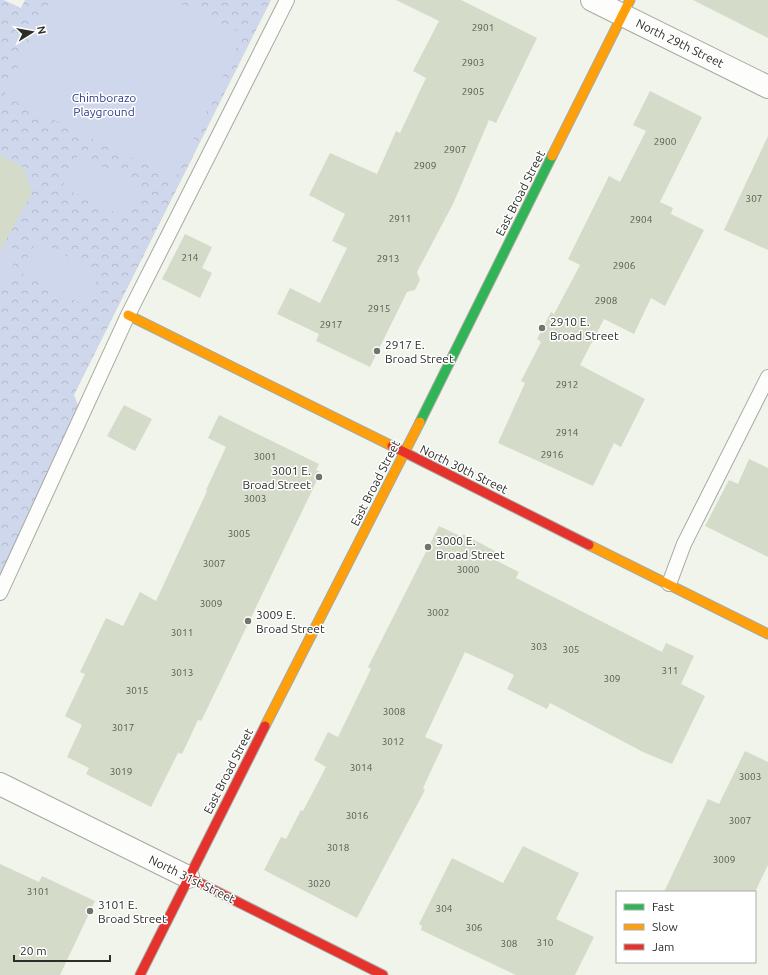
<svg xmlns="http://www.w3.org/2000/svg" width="768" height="975" viewBox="0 0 768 975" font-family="Ubuntu,sans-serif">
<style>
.park{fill:url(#park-crowns)}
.pitch{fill:#cfd7ec}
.building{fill:#d4dcc9}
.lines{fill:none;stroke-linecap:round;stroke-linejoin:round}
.lane-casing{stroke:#a6a9a2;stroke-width:16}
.street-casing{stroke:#a6a9a2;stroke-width:24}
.fast-casing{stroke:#a6a9a2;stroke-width:11}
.slow-casing{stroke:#a6a9a2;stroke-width:11}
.jam-casing{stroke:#a6a9a2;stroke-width:11}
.lane{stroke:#fdfdfc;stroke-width:14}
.street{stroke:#fdfdfc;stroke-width:22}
.fast{stroke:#30b455;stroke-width:9}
.slow{stroke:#ff9f0a;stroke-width:9}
.jam{stroke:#e5322d;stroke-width:9}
.poi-dot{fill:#71736c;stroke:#fff;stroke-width:1.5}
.labels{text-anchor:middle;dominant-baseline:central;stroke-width:3;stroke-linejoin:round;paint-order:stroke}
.number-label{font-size:10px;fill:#565a50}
.street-label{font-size:12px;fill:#2c2e28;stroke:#fff}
.park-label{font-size:12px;fill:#313886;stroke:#fff}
.poi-label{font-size:12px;fill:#2c2e28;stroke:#fff;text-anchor:start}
</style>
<defs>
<pattern id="park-crowns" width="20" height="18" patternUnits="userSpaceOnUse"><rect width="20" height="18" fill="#cfd7ec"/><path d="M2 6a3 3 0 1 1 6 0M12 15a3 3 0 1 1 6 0" fill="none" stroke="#b2b9ca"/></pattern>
</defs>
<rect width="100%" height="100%" fill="#f0f4eb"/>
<!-- park -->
<path class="park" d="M0,0H4L21,8L25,0H271L74,395L81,412L0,575Z"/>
<!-- pitch -->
<g class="pitch">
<path d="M50,0H173L243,34L175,178L4,96Z"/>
<path d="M78,155L143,187L128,219L62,187Z"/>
<path d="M37,240L100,274L84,305L20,272Z"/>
<path d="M0,242L19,252L4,284L0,282Z"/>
</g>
<!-- building -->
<g class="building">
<path d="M396,0H461L537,38L496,123L489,120L453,204L417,272L420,280L415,290L407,292L370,367L316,341L319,334L277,314L290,288L320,303L347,248L332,241L345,214L309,195L330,153L377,174L396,131L400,133L426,78L413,71L439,21Z"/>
<path d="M693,0H768V38Z"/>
<path d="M650,91L702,117L660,202L673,208L671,214L704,230L665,306L651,298L634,334L604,319L580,365L645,399L621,447L614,443L593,486L498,443L525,383L521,381L541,342L537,339L551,312L554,314L580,265L568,259L609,176L620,182L646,131L633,125Z"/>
<path d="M768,136V250L724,230Z"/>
<path d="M0,155L23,167L32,193L0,251Z"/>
<path d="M185,234L212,247L202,268L212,273L200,298L162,279Z"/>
<path d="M124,405L152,419L135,451L107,436Z"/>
<path d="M219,415L319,464L316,470L321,472L208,707L201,721L198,720L182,754L178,753L151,807L86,774L89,768L67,757L82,725L65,716L85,674L80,672L106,618L123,626L140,592L156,601L207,491L206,490L226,447L208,438Z"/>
<path d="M749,459L768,468V557L705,526L729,480L738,484Z"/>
<path d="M439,526L462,537L463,534L495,551L491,558L519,572L516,578L662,652L666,643L694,656L681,684L705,696L672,764L645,753L550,703L547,709L507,689L514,675L465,652L425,737L443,745L423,788L425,790L357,918L264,870L281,837L286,839L301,810L303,811L326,767L314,760L328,732L338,737L371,669L368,667Z"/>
<path d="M745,751L768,762V865L755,892H664L708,799L719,804Z"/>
<path d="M523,846L579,873L556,919L594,937L575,975H516L421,930L422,926L419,924L452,858L503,883Z"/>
<path d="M0,864L39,882L42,876L95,901L60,975H0Z"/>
</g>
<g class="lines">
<!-- lane casing -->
<g class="lane-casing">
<g id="lane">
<path d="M669,584L684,544L768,377"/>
<path d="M0,593L128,315L287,0"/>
</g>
</g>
<!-- street casing -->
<g class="street-casing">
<g id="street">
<path d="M592,0L768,87"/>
<path d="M0,784L188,877"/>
</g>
</g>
<!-- fast casing -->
<g class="fast-casing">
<path id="fast" d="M420,422L552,156"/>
</g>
<!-- slow casing -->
<g class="slow-casing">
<g id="slow">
<path d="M552,156L630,0"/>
<path d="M128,315L392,446"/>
<path d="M589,545L768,634"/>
<path d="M265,726L420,422"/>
</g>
</g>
<!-- jam casing -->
<g class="jam-casing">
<g id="jam">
<path d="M392,446L589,545"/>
<path d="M188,877L383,975"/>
<path d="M140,975L265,726"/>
</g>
</g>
<!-- lane -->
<use href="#lane" class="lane"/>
<!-- street -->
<use href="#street" class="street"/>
<!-- fast -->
<use href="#fast" class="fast"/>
<!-- slow -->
<use href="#slow" class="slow"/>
<!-- jam -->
<use href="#jam" class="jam"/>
</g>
<!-- markers -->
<g class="poi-dot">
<circle cx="542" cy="328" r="4"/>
<circle cx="377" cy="351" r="4"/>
<circle cx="319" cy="477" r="4"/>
<circle cx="428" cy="547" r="4"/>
<circle cx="248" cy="621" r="4"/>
<circle cx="90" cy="911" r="4"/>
</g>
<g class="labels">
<!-- number labels -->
<g class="number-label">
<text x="483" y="27">2901</text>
<text x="473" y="62">2903</text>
<text x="473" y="91">2905</text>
<text x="665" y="141">2900</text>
<text x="455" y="149">2907</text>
<text x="425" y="165">2909</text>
<text x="754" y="198">307</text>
<text x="400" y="218">2911</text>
<text x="641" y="219">2904</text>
<text x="190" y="257">214</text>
<text x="388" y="258">2913</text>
<text x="624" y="265">2906</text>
<text x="606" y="300">2908</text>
<text x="379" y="308">2915</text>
<text x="331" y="324">2917</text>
<text x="567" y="384">2912</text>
<text x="567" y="432">2914</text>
<text x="552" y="454">2916</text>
<text x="265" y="456">3001</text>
<text x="255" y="498">3003</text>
<text x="239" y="533">3005</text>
<text x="214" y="563">3007</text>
<text x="468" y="569">3000</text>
<text x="211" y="603">3009</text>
<text x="438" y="612">3002</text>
<text x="182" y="632">3011</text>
<text x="539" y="646">303</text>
<text x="571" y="649">305</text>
<text x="670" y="670">311</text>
<text x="182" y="672">3013</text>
<text x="612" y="678">309</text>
<text x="137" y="690">3015</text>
<text x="394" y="711">3008</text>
<text x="123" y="727">3017</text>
<text x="393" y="741">3012</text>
<text x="361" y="767">3014</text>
<text x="121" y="771">3019</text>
<text x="750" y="776">3003</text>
<text x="357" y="815">3016</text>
<text x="740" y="820">3007</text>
<text x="338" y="847">3018</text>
<text x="724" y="859">3009</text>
<text x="319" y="883">3020</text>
<text x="38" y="891">3101</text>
<text x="444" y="908">304</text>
<text x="474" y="927">306</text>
<text x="545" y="942">310</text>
<text x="509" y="943">308</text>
</g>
<!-- street labels -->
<g class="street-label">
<text transform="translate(680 43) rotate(26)">North 29th Street</text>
<text transform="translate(520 193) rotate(-63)">East Broad Street</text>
<text transform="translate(464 469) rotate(26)">North 30th Street</text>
<text transform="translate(375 483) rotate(-63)">East Broad Street</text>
<text transform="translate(228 771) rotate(-63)">East Broad Street</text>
<text transform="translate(192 879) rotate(26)">North 31st Street</text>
</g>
<!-- park labels -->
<g class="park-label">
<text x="104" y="97">Chimborazo<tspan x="104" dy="14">Playground</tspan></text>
</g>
<!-- poi labels -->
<g class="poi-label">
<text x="550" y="321">2910 E.<tspan x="550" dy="14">Broad Street</tspan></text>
<text x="385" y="344">2917 E.<tspan x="385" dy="14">Broad Street</tspan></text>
<text x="311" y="470" text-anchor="end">3001 E.<tspan x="311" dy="14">Broad Street</tspan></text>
<text x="436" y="540">3000 E.<tspan x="436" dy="14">Broad Street</tspan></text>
<text x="256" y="614">3009 E.<tspan x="256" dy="14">Broad Street</tspan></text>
<text x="98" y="904">3101 E.<tspan x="98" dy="14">Broad Street</tspan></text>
</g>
</g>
<!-- legend -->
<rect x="616" y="891" width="140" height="72" fill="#ffffff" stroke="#ababa9"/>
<rect x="624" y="904" width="20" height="6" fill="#30b455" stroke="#ababa9"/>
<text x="652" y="911" font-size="12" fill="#2c2e28">Fast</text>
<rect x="624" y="924" width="20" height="6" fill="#ff9f0a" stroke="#ababa9"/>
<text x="652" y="931" font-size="12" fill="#2c2e28">Slow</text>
<rect x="624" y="944" width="20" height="6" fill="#e5322d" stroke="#ababa9"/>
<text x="652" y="951" font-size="12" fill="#2c2e28">Jam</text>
<!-- north arrow -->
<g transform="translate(32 32) rotate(79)" stroke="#ffffff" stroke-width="3" paint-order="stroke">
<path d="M0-3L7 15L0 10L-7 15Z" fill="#2c2e28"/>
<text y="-6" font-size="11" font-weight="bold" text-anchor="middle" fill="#2c2e28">N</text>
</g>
<!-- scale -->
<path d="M14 955v6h96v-6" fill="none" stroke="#2c2e28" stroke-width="2"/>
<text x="20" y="955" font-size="12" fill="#2c2e28" stroke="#ffffff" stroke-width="3" paint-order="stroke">20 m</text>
</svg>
